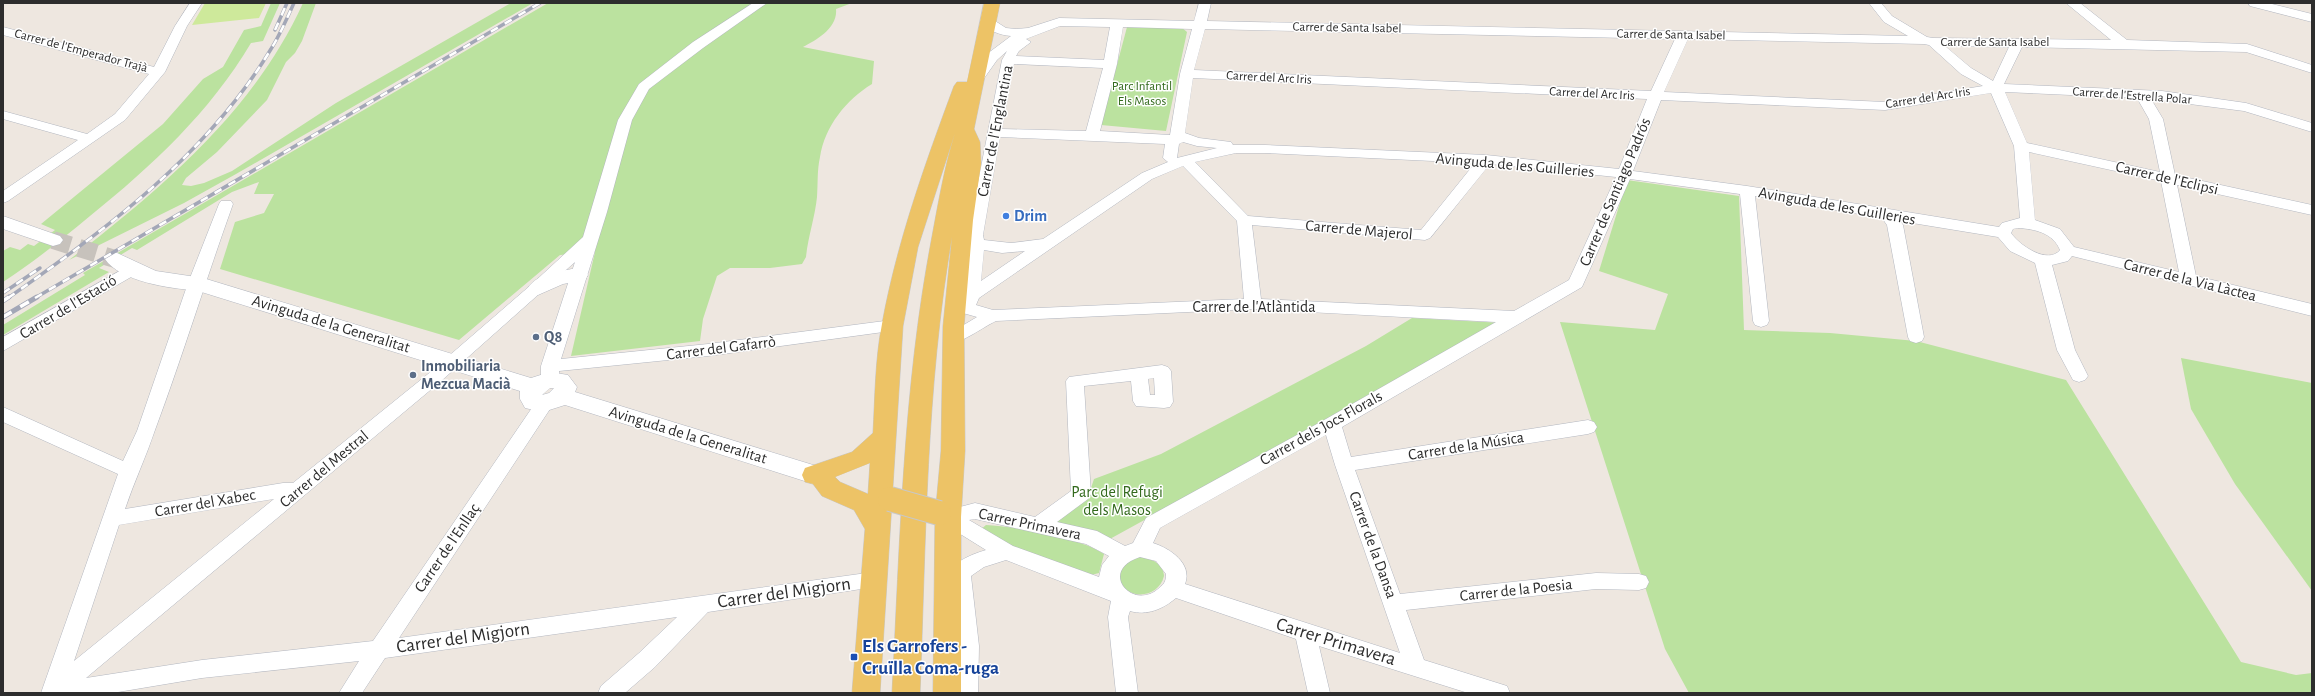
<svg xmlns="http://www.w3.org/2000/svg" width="2315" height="696" viewBox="0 0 2315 696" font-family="'Alegreya Sans',sans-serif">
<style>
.green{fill:#bbe29f}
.pitch{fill:#cee99b}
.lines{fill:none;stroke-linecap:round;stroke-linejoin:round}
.secondary-tunnel{stroke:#c7c2bc;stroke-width:18;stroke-dasharray:18 9;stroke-linecap:butt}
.street-casing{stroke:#b3b7c0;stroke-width:1}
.secondary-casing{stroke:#b3b7c0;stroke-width:1}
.primary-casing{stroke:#c8c8c8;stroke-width:1}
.street{fill:#fff;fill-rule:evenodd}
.secondary{fill:#fff;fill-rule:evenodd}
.primary{fill:#edc366;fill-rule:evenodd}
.rail-far1-casing{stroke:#a3a7b7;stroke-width:3.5}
.rail-casing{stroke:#a3a7b7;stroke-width:5}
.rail-far1{stroke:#fff;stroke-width:2.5;stroke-dasharray:8;stroke-linecap:butt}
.rail{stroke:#fff;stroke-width:3.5;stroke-dasharray:10;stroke-linecap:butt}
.primary-bridge-casing{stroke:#c8c8c8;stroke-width:26;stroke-linecap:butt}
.primary-bridge{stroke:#edc366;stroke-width:24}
.shop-dot{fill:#3f7fe0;stroke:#fff;stroke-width:1.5}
.service-dot{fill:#5c6f8a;stroke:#fff;stroke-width:1.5}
.transit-dot{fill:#1a4fb4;stroke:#fff;stroke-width:1.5}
.labels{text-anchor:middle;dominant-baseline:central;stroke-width:3;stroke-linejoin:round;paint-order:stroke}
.far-street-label{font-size:13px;fill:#2d2d2d;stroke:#fff}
.far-park-label{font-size:13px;fill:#336a1d;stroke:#fff}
.street-label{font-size:16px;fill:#2d2d2d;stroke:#fff}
.shop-label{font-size:16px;font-weight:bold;fill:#366cbe;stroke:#fff;text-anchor:start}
.service-label{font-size:16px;font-weight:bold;fill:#4e5e75;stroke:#fff;text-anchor:start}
.park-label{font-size:16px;fill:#336a1d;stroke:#fff}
.near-street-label{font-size:19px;fill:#2d2d2d;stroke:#fff}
.near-transit-label{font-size:19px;font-weight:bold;fill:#164399;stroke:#fff;text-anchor:start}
</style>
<rect width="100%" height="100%" fill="#eee7e0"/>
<!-- green -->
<g class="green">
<path d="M271,3H280L263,41L251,43C210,112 152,166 90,216C62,239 34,262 3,282V251L10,247L20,250L28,244L34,246L55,230L41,224L163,124L203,79L223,67L244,30L261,26Z"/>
<path d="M303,3H316L302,41L295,53L286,62L267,100L217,152L186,178L182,185L191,186L204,183L232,171L336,103L511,3H533L236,174L184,203L69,260C161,189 254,111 303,3Z"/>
<path d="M548,3H852L836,9C838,28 816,40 803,47L874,61L872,84C846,100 825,126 820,157C817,170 818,184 817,197C815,217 808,237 806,257L802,264L770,268H730L717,276L703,319L700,341L571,356L595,252L560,255L459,340L220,269L235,222L264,213L274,194H254L259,182L232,192L137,250L132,248L99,268L109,272L3,335V325L85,275L83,273Z"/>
<path d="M1127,27H1181L1187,32L1166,131L1101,125Z"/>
<path d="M1627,180L1739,196L1744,330L1830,333L1916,341L2066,380L2241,662L2296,675L2312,673V693H1689L1665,649L1560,322L1655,330L1668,294L1599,271Z"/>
<path d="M1412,318L1503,323L1108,540L1053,523L1087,500L1094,479L1161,454L1366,346Z"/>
<path d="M2181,358L2312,383V591L2235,484L2191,409Z"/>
<path d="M986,525C1017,527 1078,537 1104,554L1099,573L1083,577L1023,552L980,530Z"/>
<path d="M1140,557C1152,559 1163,563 1164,576C1159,597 1131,601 1120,583V571L1130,560Z"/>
</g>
<!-- pitch -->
<path class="pitch" d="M205,3H266L259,18L192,25Z"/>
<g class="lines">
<!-- secondary-tunnel -->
<path class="secondary-tunnel" d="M53,240L115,259"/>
<!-- street casing -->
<g class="street-casing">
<g id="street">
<path d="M190,3H202L187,26L165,72L125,120L8,201L3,203V191L78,140L3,119V111L87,134L115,114L149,74L3,35V27L154,67L175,26Z"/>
<path d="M753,3H767L703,48L649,89L632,120L607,212L561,359L708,344L892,320L898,322L900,326L898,330L708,356L559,371V380L556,384L550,386L544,384L541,380V366L575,262L440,382L86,678L202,660L373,641L538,399L544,398L550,399L553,404L550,409L399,638L874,572L881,574L884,580L881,586L708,612L655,667L625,693H598L601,686L639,653L677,617L385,658L362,693H339L359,661L202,678L112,693H41L118,474L3,422V407L123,461L137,431L188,283L219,204L221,201H231L233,204C206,279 183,355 155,430C146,457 134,482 125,509L283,483H293L428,374L532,284L583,237L618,120L639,84L693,42ZM274,499L74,661L119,525Z"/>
<path d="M1199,3H1211L1207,21L1908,36L1884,22L1869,3H1881L1892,16L1927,37L1933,38L2111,40L2066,3H2080L2127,40L2247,44L2312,65V73L2246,52L2022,47L2004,84L2162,91L2246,103L2312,123V132L2244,111L2151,99L2163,119L2175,175L2312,205V215L2177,185L2196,276L2312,304V316L2072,256L2068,261L2052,265L2075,350L2088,376L2085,380L2079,382L2073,380L2057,350L2035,263L2010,251L1998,237L1900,221L1903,225L1924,337L1922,341L1916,343L1910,341L1908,337L1887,225L1882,218L1755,196L1769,321L1767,325L1761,327L1755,325L1753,321L1740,194L1630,179L1582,287L1342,427L1351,457L1588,420L1594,422L1597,427L1594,432L1588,434L1355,470L1400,594L1596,573L1639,574L1646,576L1649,582L1646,588L1639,590L1596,589L1406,610L1424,660L1507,686L1510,693H1468L1319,646L1330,693H1308L1296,639L1176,598C1163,609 1147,616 1130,611L1128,617L1138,693H1116L1108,617L1111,601L1006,560L984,567L971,576L979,646L978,693H956L957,646L952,588L946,586L943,580C951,563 969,555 986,550L941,522L938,517L941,512L975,503L1035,517L1071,491L1066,381L1069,377L1162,365L1168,367L1171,371L1173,402L1170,407L1164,408L1136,406L1133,401L1131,381L1084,386L1091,494L1088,499L1057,522L1097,531L1125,546L1133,543L1146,518L1326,419L1496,322L1253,309L996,321C983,327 958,346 947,343L945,339L947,335L977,317L963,313L961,309L964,305L962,296L969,245L958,238L961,235L968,234L1002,60L1007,51L997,60L980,84L975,85L968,81L987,54L1011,36C1000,35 988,31 982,22L984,19H992L1006,28L1016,29L1028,28L1059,18L1194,21ZM1060,26L1110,27L1104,60L1016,56L1019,51L1031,42L1026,39ZM1123,27L1192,29L1180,74L1170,135L1100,131L1117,64ZM1205,29L1675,39L1651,91L1194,70ZM1688,39L1924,44L1929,45L1961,74L1983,86L1885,102L1664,92ZM1945,46L2009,47L1993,81L1971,68ZM1014,64L1103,68L1086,131L1002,129ZM1193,78L1647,99L1619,169L1486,155L1265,145H1233L1231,142L1199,138L1185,133ZM2005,92L2137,98L2149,119L2160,172L2027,143ZM1991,93L2014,146L2020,218L2002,223L1999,227L1747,186L1633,171L1661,100L1885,110ZM1000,137L1165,144L1163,158L1168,162L1142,173L1043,239L1011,243L984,240L983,235ZM1183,142L1197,146L1217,148L1177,158L1179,144ZM2029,152L2161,181L2179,272L2074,247L2060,229L2035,220ZM1236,153H1265L1475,163L1421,230L1248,216L1195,162ZM1490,164L1616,177L1569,280L1514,311L1261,299L1252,225L1425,240L1430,238ZM1183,166L1237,221L1244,299L993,310L976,305L979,298L1152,179ZM2018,228C2035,229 2053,233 2060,250C2048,265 2019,245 2011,233L2013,229ZM984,250L1002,253L1025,251L981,281ZM1154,378L1155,395H1150L1148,379ZM1326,435L1335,465L1400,653L1185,584C1193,563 1169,548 1153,543L1160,528ZM975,519L1086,544L1109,556L1102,565L1099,577L1013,546L969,520ZM1140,557L1156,561L1166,574C1166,582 1164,584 1158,589C1133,611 1097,571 1140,557Z"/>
<path d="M2248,3H2268L2312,14V22L2250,6Z"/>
<path d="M132,264L138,265L140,269L138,273L3,351V337Z"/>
</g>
</g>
<!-- secondary casing -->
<g class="secondary-casing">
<g id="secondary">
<path d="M3,216L60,236L63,240L60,244L53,246L3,229Z"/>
<path d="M115,252L156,271L203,278L531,378L550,372L568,375L577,387L575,392L823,468L826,475L823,482L814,484L565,405L543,412L525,408L520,399V391L195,290C171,289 119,281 105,259L108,254ZM550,388H554L549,393L542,395Z"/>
<path d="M578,268L585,270L588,275L585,280L563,284L538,295L531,293L528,288C537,273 562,271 578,268Z"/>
</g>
</g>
<!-- primary casing -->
<g class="primary-casing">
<path id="primary" d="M984,3H1000L974,129L980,142L981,164L973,220L964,326L965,451L961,517V693H933L935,517L941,451L943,326L952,237C926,388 926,540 920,693H892C900,542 903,390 931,242C938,205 944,168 955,133L918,247L903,326L880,693H852L865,529L854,510L822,496L813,484L805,482L802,475L805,468L852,452L873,433C875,398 875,360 882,324C897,242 925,164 954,86L957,82H967ZM870,463L868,494L840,482L835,477Z"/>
</g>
<!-- street -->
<use href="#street" class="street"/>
<!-- secondary -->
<use href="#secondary" class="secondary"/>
<!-- primary -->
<use href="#primary" class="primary"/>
<!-- rail-far1 casing -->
<g class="rail-far1-casing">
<g id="rail-far1">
<path d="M275,30L287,3"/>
<path d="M3,293L40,268"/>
<path d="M8,298C107,229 208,154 271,49C280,35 287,18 294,3"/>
<path d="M35,298L540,3"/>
</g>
</g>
<!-- rail casing -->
<g class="rail-casing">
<g id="rail">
<path d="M3,301L9,297"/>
<path d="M3,317L37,297"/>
</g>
</g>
<!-- rail-far1 -->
<use href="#rail-far1" class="rail-far1"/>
<!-- rail -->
<use href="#rail" class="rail"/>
<!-- primary-bridge casing -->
<g class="primary-bridge-casing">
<path id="primary-bridge" d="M890,499L939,513"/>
</g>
<!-- primary-bridge -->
<use href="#primary-bridge" class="primary-bridge"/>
</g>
<!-- markers -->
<circle class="shop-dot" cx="1006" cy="216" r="4"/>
<g class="service-dot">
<circle cx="536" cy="337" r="4"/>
<circle cx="413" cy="375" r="4"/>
</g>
<rect class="transit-dot" x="850" y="653" width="8" height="8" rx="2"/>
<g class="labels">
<!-- far-street labels -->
<g class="far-street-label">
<text transform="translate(1347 28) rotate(1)">Carrer de Santa Isabel</text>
<text transform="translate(1671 35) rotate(1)">Carrer de Santa Isabel</text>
<text x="1995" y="42">Carrer de Santa Isabel</text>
<text transform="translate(81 51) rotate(15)">Carrer de l'Emperador Trajà</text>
<text transform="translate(1269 78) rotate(3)">Carrer del Arc Iris</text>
<text transform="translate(1592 94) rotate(3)">Carrer del Arc Iris</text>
<text transform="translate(2132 96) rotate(4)">Carrer de l'Estrella Polar</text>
<text transform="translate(1928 98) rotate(-9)">Carrer del Arc Iris</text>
</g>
<!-- far-park labels -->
<g class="far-park-label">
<text x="1142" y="86">Parc Infantil<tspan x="1142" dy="15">Els Masos</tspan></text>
</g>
<!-- street labels -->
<g class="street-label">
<text transform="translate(995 131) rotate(-79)">Carrer de l'Englantina</text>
<text transform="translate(1515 165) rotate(5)">Avinguda de les Guilleries</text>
<text transform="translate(2167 178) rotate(13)">Carrer de l'Eclipsi</text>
<text transform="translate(1615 192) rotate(-67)">Carrer de Santiago Padrós</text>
<text transform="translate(1837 206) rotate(10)">Avinguda de les Guilleries</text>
<text transform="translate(1359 230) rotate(5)">Carrer de Majerol</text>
<text transform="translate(2190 280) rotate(14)">Carrer de la Via Làctea</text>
<text transform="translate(68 307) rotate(-31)">Carrer de l'Estació</text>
<text x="1254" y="307">Carrer de l'Atlàntida</text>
<text transform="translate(331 324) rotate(17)">Avinguda de la Generalitat</text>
<text transform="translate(721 348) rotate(-7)">Carrer del Gafarrò</text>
<text transform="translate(1321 428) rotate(-29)">Carrer dels Jocs Florals</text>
<text transform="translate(688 435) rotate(17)">Avinguda de la Generalitat</text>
<text transform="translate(1466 446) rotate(-9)">Carrer de la Música</text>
<text transform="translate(324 469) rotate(-40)">Carrer del Mestral</text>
<text transform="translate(205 503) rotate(-10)">Carrer del Xabec</text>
<text transform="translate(1030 524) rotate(12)">Carrer Primavera</text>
<text transform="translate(1373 545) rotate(70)">Carrer de la Dansa</text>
<text transform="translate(447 548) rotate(-56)">Carrer de l'Enllaç</text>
<text transform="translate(1516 590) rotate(-6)">Carrer de la Poesia</text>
</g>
<!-- shop labels -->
<g class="shop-label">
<text x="1014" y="216">Drim</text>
</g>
<!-- service labels -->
<g class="service-label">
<text x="544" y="337">Q8</text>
<text x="421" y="366">Inmobiliaria<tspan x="421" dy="18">Mezcua Macià</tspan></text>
</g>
<!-- park labels -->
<g class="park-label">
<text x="1117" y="492">Parc del Refugi<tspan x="1117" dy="18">dels Masos</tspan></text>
</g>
<!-- near-street labels -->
<g class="near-street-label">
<text transform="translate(784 593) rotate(-8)">Carrer del Migjorn</text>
<text transform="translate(463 638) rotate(-8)">Carrer del Migjorn</text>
<text transform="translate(1336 642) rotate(17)">Carrer Primavera</text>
</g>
<!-- near-transit labels -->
<g class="near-transit-label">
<text x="862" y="646">Els Garrofers -<tspan x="862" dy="22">Cruïlla Coma-ruga</tspan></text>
</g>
</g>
<!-- border -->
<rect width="2315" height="696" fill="none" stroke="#2d2d2d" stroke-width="8"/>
</svg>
